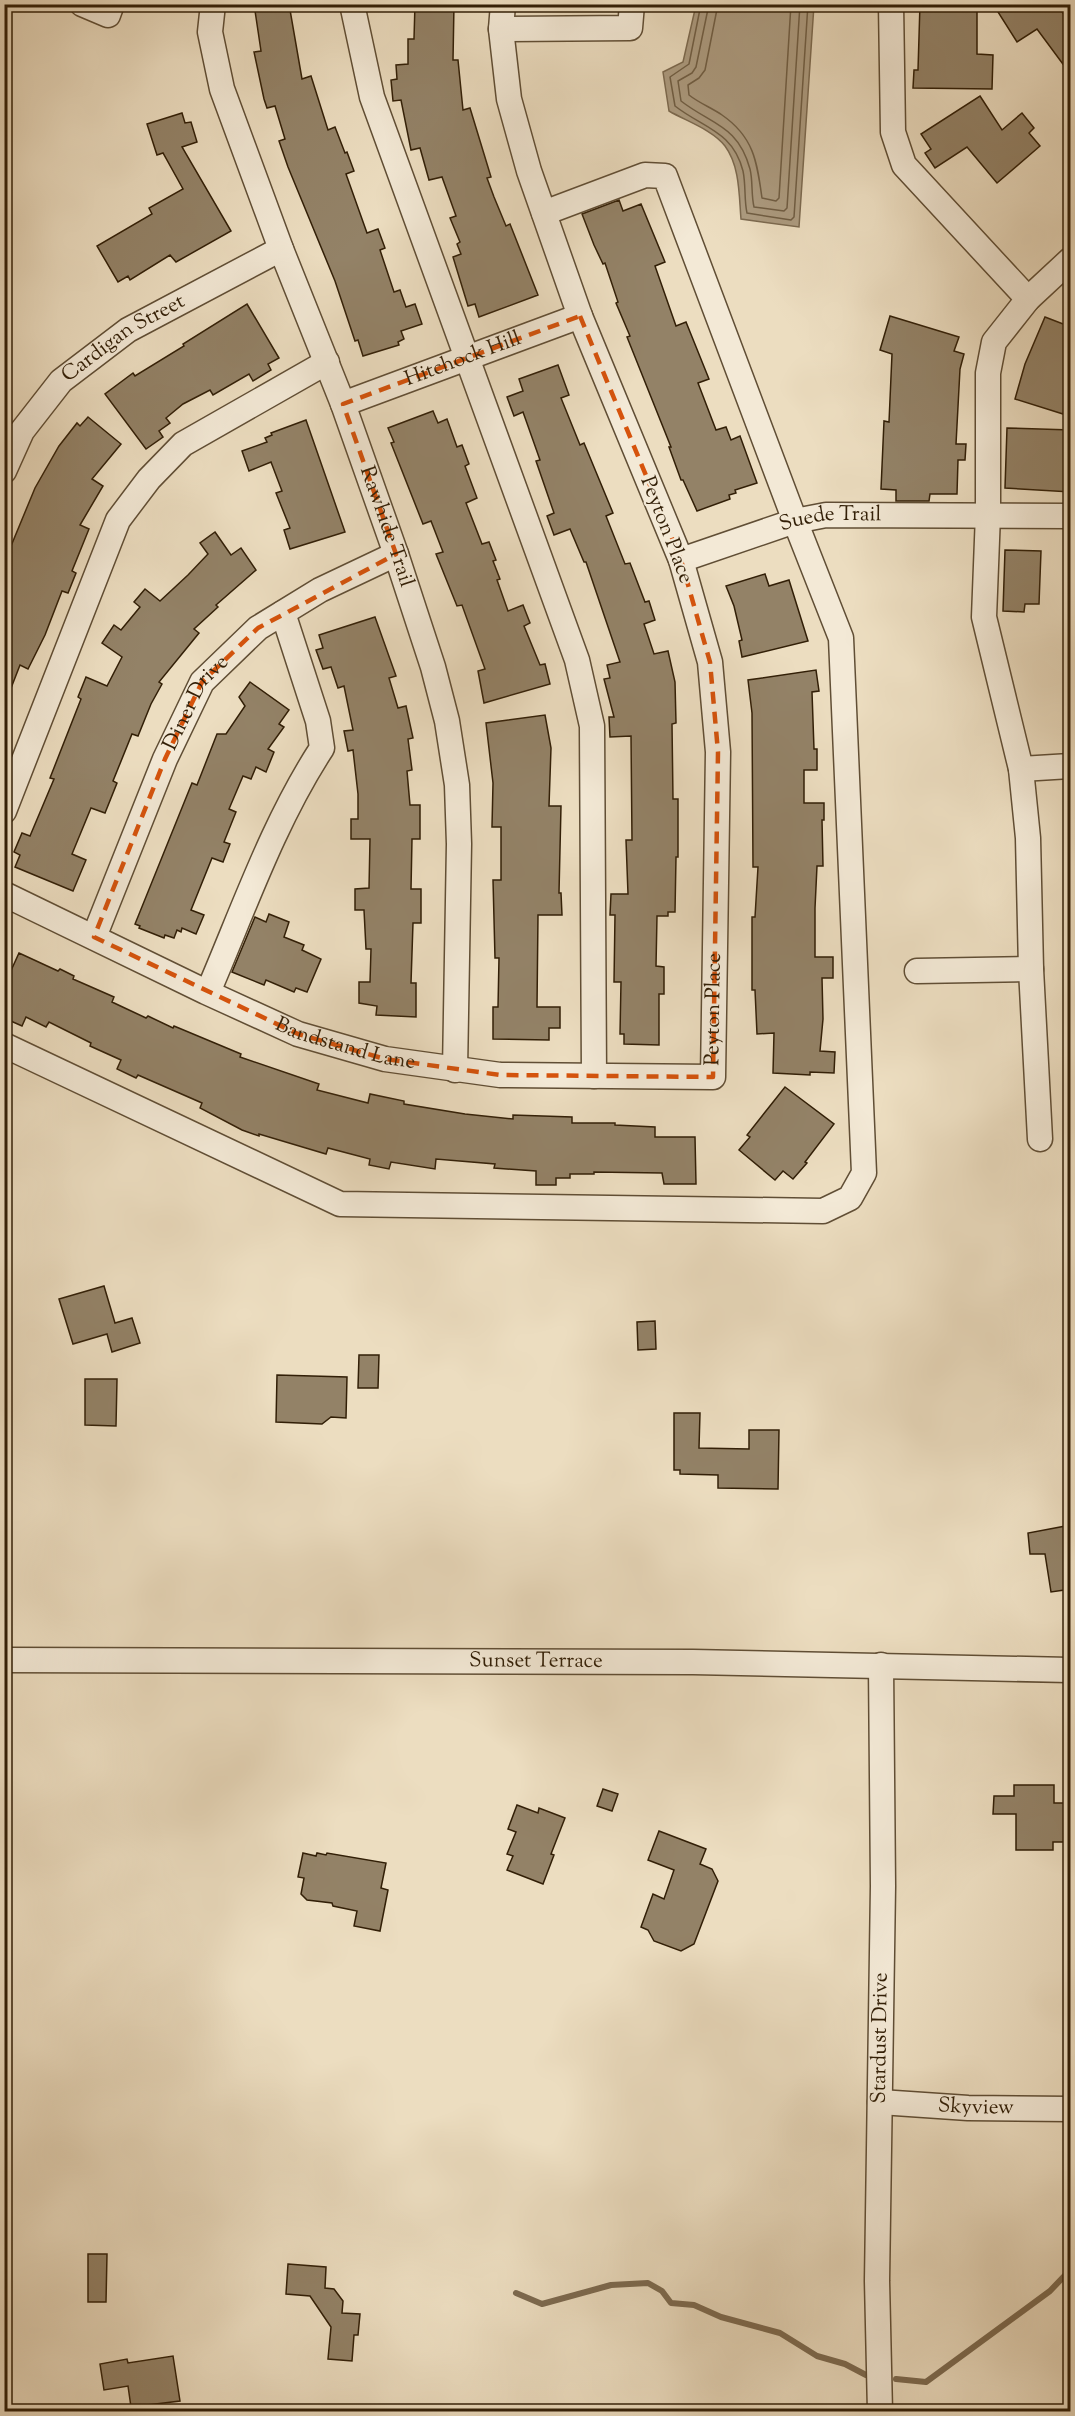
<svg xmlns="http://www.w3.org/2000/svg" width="1075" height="2416" viewBox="0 0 1075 2416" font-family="'Sorts Mill Goudy',serif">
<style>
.water{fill:#ad9c81;stroke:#7c6a50;stroke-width:1.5}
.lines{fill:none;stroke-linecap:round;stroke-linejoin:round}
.shore{stroke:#705e44;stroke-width:1.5}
.stream{stroke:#7c6a50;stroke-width:6}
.building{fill:#938267;stroke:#321f07;stroke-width:1.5}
.minor-casing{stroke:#604e35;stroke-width:27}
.minor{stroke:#f3e9d6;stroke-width:24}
.marked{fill:none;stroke:#d6530c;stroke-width:4.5;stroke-dasharray:12 8;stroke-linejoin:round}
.labels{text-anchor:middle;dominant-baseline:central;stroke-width:4.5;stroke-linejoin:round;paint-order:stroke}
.street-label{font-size:21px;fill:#321f07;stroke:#f3e9d6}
</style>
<rect width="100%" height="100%" fill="#ecddc0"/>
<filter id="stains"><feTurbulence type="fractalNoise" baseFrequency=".00333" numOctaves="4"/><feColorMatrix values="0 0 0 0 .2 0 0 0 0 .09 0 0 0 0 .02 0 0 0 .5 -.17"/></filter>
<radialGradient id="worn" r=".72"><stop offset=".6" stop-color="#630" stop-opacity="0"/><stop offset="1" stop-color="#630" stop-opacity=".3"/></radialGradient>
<!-- water -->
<path class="water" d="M696,5H814L799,227L741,219C739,196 740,166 725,146C713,130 686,121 669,111L663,72L683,62Z"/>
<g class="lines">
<!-- shore -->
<g class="shore">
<path d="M701,4L689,64L670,77L675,106C703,128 733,131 743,171C746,185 744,200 747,213L791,220L794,217L808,4"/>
<path d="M709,4L696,67L692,73L678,81L681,101C712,125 738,125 750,169C753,181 751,194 754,207L784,211L787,208L800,4"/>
<path d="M718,4L705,70L699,78L688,85L689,95C699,103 712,108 722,115C754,137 757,162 762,198L776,201L779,198L791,4"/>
</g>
<!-- stream -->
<g class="stream">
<path d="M516,2293L542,2304L611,2285L648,2283L662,2291L671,2303L694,2305L721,2317L780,2333L817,2356L845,2364L866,2375"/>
<path d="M896,2379L926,2382L1050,2291L1070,2270"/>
</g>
</g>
<!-- building -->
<g class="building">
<path d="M254,4H289L302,79L311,76L328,130L335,127L345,153L347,152L354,171L346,174L367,233L378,229L385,248L380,250L394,292L400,290L406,307L415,304L422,324L401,331L404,339L398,342L399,345L363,356L358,340L355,341L335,281L288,167L279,141L285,139L275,106L267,108L264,99L254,52L261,51Z"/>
<path d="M415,4H454L453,60H458L463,110L470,108L491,177L487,178L494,197L506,226L510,224L538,295L479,317L475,304L468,306L453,257L461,254L457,244L460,242L450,218L456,216L442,177L429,180L420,148L411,150L401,100L393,101L391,80L397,79L396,65L408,64V39H414Z"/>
<path d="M920,4H977V54L993,55L992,89L913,88L914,70H918Z"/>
<path d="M1009,4H1057L1065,16L1071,12V75L1037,29L1017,42L998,12Z"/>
<path d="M980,96L1002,130L1022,113L1034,128L1029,133L1040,146L997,183L967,147L935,168L925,153L931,149L921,134Z"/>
<path d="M182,113L185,123L191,122L197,142L182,147L231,231L176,262L170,255L130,280L128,276L118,282L97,246L152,214L149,208L183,189L163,153L157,155L147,124Z"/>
<path d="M619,200L623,211L641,204L665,262L655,266L676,326L686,322L709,379L698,383L716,430L726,427L731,440L740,436L757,483L735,490L736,493L729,495L730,499L697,511L683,480H681L669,447H671L627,337L630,336L616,303L618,302L605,263L603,264L594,245L582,214Z"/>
<path d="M247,304L279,358L268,364L271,370L253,381L249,374L213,395L210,390L183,404L166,418L170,423L159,431L163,437L146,449L105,394L133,373L135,376L184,346L183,344Z"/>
<path d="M890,316L959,337L954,351L964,354L960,369L956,444H966L965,460H958L957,494H930L929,501H896V490L881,489L884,421L889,422L892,354L880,350Z"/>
<path d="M1045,317L1071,327V387L1063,414L1015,399L1025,364Z"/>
<path d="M558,365L569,395L561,398L580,445L584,443L613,513L606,516L625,564L630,563L645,602L649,601L655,620L644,624L654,654L668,651L675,682L676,723L672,724L673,799H678V857H676L675,912H668V916H657L656,966L664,967V994H659V1045L624,1044V1034H620L621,982H614L615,915H610L611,894H628L626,840H632L631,736L610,737L609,717H614L604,679L610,678L607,665L620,662L586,562H584L570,529L554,535L547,516L554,513L536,461L540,460L523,412L514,416L507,397L523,391L519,379Z"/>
<path d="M433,411L438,423L447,419L457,447L462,445L469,464L465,466L477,498L466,503L482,544L489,542L496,560L493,561L500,579L497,580L508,611L523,605L530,623L524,626L540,665L545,664L550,684L484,703L478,671L485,669L462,605L457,606L436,554L443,552L431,521L423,524L391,443L394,442L388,428Z"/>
<path d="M88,417L121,444L92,479L103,486L80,525L89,529L72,571L76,573L68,593L62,591L45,635L28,669L20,665L6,701H4V563L35,488L59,446L77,423L80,426Z"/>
<path d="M306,420L345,532L290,549L284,530L290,528L276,493L282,491L271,462L249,471L242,451L267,442L265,438L272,435L271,433Z"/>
<path d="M1007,428L1071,430V492L1005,488Z"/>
<path d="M215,532L231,555L241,548L256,570L216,605L218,607L194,629L199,633L159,682L162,684L151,704L138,736L132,734L113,781L117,783L105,813L91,808L72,854L86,860L73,891L15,867L20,855L14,852L22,833L30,836L54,779L50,778L81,699L78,697L86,677L107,686L122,657L102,643L114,625L121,630L140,607L134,602L145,589L160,601L188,575L208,554L200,543Z"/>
<path d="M1005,550L1041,551L1039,604H1025L1024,612L1003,611Z"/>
<path d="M765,574L769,586L789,580L808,641L742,657L739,641L742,640L734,606L726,586Z"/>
<path d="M375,617L396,676L389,678L398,708L406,706L413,738L408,739L412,770L407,771L410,805H420V839H412L411,889H421V923H413L411,983H416V1017L376,1015L377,1006L359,1003V982H370L371,949H366L364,910H355V889L369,888L370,839H351V819H358V794L353,750L348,751L344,731L353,730L344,686L338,688L331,667L323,669L316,650L323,648L319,635Z"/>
<path d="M816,670L819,691L812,692L814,749H817V770H804V803H824V820H822L823,866H817L815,908V957H833V978H822L823,1019L820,1051L835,1052L834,1073L810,1072V1075L773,1073L774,1033L757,1034L755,990H752V917H755L758,867H753L752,713L748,680Z"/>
<path d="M250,682L289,710L279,724L284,727L268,749L274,752L266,772L256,767L251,779L243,776L229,809L236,812L224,842L230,844L223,862L212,858L191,910L204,915L196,934L182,928L181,932L177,930L174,938L165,935L164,938L139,928L140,926L135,924L192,783L197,785L217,734H226L245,706L239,697Z"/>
<path d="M545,715L551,748L549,806H561L559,893H561L562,915H538L537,1007H560V1028H549V1040L493,1039V1007H498L499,958H495L493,880H501V827H492L493,783L486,723Z"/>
<path d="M269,914L289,922L284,937L304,945L302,950L321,959L307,992L296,988L294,992L266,980L264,985L232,972L255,917L266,922Z"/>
<path d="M19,953L58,971L60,969L74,976L73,979L114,997L112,1002L146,1018L148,1016L173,1028L174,1026L241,1054L240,1057L319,1084L317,1090L368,1103L370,1094L404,1101V1104L465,1114L513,1119V1115L572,1117V1123H615V1125L655,1127V1137H695L696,1184H664L662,1173L594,1172V1174H570V1178H556V1185H536V1171L494,1168L495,1164L436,1159L435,1169L391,1162L389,1169L369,1165L370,1159L328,1148L326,1154L259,1134V1136L242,1130L200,1108L202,1103L138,1075L136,1078L117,1069L121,1060L90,1046L91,1043L49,1022L46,1027L26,1017L22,1026L4,1018V986Z"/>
<path d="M785,1087L834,1124L805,1162L807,1163L793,1179L783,1171L775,1180L739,1150L750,1137L747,1135Z"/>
<path d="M104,1286L115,1323L132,1318L140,1343L112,1352L107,1334L73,1344L59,1299Z"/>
<path d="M655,1321L656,1349L638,1350L637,1322Z"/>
<path d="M359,1355H379L378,1388H358Z"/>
<path d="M277,1375L347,1377L346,1418L331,1417L322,1424L276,1422Z"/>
<path d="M85,1379H117L116,1426L85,1425Z"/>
<path d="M674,1413H700L699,1448L749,1449V1430H779L778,1489L718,1488V1475L680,1474V1470H674Z"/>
<path d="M1071,1525V1589L1051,1592L1045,1554H1030L1028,1533Z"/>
<path d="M1014,1785H1054V1803H1065V1842H1053V1850H1016V1814H993L994,1796H1014Z"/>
<path d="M603,1789L618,1794L612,1811L597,1806Z"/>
<path d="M517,1805L538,1813L539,1808L565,1818L551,1854L554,1855L543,1884L507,1870L513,1856L507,1854L516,1832L508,1829Z"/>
<path d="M659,1831L706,1849L700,1864L712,1869L718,1881L694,1944L681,1951L654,1941L648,1930L641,1927L653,1894L664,1899L674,1870L648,1860Z"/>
<path d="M303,1853L316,1856L317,1853L326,1855L327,1853L386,1863L381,1888L388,1890L380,1931L354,1926L357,1911L333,1906L332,1903L307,1900L301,1894L304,1878L298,1877Z"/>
<path d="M88,2254H107L106,2302H88Z"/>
<path d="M288,2264L326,2267L325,2288L334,2289L343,2301L342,2313L360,2314L358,2335H354L352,2361L328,2359L331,2327L310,2296L286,2294Z"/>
<path d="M173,2356L180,2401L131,2407L128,2386L104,2390L100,2364L127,2359L128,2363Z"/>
</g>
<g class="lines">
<!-- minor casing -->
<g class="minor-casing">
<g id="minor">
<path d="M82,4L108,15L112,4"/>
<path id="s1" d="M213,4L210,32L222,89L281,249L343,404L396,554L433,667L447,721L457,785L459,844L455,1070"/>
<path d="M352,4L372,97L577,660L592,726L594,1076"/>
<path d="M891,4L893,132L904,165L1028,299"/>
<path d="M501,29L630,28L632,4"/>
<path id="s2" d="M343,404L580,316"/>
<path id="s3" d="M4,471L22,431L61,381L128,330L281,249"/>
<path id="s4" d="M681,560L795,521L826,515L1070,516"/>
<path d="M1021,769L1070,766"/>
<path d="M4,811L118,520L149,479L183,444L327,362"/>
<path id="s5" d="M4,894L206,992L298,1034L385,1059L500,1075L713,1077L718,752L710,662L681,560L580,316L529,171L509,99L501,29L503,4"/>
<path id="s6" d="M94,937L165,759L202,682L258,628L320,590L396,554"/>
<path d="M917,971L1031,969"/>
<path d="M208,992C243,911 273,823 322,748L318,721L283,613"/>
<path d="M4,1045L340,1204L823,1211L850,1198L864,1173L841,638L795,521L665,176L645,175L544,213"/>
<path d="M1040,1139L1031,969L1028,838L1021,769L984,617L988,514V373L994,342L1028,299L1070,260"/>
<path id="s7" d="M4,1660L693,1662L1069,1670"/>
<path id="s8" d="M880,2102L968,2108L1070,2109"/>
<path id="s9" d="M880,2412L877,2281L883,1886L881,1665"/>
</g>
</g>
<!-- minor -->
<use href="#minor" class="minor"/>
</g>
<!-- marked area -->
<path class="marked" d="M580,316L681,560L710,662L718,752L713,1077L500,1075L385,1059L298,1034L94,937L165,759L202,682L258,628L396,554L343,404Z"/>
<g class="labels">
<!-- street labels -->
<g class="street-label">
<text stroke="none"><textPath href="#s3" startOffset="183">Cardigan Street</textPath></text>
<text stroke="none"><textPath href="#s2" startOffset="128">Hitchock Hill</textPath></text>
<text stroke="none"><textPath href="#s4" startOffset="156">Suede Trail</textPath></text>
<text stroke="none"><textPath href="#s1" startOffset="554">Rawhide Trail</textPath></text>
<text transform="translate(666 530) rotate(69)">Peyton Place</text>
<text stroke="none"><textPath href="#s6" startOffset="256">Diner Drive</textPath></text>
<text stroke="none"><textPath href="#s5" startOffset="813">Peyton Place</textPath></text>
<text stroke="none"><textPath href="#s5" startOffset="374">Bandstand Lane</textPath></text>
<text stroke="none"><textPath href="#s7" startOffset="532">Sunset Terrace</textPath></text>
<text stroke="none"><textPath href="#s9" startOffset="374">Stardust Drive</textPath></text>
<text stroke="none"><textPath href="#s8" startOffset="96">Skyview</textPath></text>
</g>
</g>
<!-- margin -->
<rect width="1075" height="2416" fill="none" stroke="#ecddc0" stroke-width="24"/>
<rect x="6" y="6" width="1063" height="2404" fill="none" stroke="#321f07" stroke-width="3"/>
<rect x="12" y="12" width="1051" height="2392" fill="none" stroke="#321f07" stroke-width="1.5"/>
<rect width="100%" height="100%" filter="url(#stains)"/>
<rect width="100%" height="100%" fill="url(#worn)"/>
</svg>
